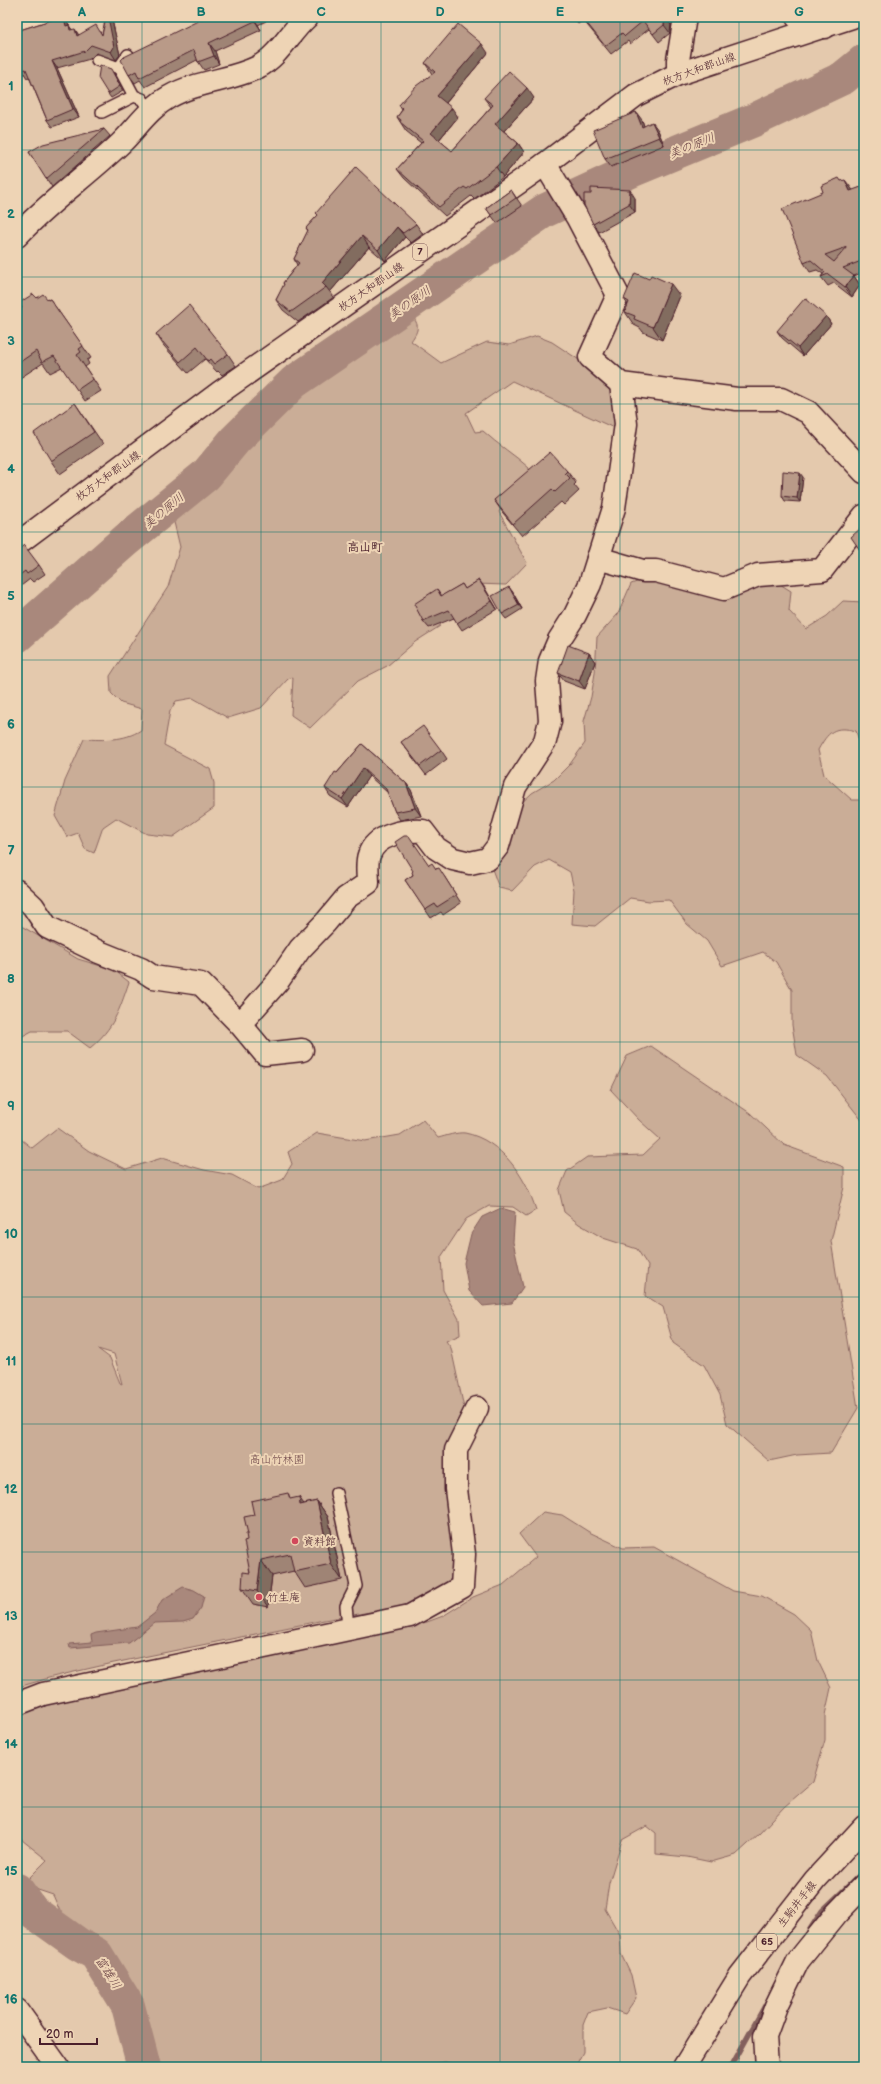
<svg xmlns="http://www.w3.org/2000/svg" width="881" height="2084" viewBox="0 0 881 2084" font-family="'Balsamiq Sans','Klee One',sans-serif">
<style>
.green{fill:#caad97;stroke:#8a6661;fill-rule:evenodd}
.water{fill:#a9887b;stroke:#835e5b}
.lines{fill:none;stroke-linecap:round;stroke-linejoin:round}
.stream{stroke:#835e5b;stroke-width:5.5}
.river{stroke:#a9887b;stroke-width:34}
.lane-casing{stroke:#4a1f2b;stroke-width:14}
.street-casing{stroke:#4a1f2b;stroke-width:25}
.primary-casing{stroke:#4a1f2b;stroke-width:25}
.lane{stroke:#eed4b5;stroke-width:11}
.street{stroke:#eed4b5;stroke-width:22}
.primary{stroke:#eed4b5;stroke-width:22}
.wall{fill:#9f8475;stroke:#4a1f2b}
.shaded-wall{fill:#826c5f;stroke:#4a1f2b}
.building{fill:#b99a88;stroke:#4a1f2b;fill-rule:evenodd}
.grid{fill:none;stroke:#0f766e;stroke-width:1;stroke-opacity:0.55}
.poi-dot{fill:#d1495b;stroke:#eed4b5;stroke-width:1.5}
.labels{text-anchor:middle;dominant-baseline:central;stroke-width:4;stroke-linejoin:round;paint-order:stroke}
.shield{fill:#eed4b5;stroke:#7b5554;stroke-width:1}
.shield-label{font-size:10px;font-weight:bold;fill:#4a1f2b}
.street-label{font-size:11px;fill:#4a1f2b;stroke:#eed4b5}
.park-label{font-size:11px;fill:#643b41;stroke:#eed4b5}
.poi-label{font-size:11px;fill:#4a1f2b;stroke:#eed4b5;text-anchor:start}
.water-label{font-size:12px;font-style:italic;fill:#62393f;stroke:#eed4b5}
.neighbourhood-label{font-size:12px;font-weight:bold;fill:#4a1f2b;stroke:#eed4b5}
.neatline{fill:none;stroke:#0f766e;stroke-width:1.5}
.grid-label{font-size:13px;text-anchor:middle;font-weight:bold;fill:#0f766e}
</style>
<rect width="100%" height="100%" fill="#e4c9ad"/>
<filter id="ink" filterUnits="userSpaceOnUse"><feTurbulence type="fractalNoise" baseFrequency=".025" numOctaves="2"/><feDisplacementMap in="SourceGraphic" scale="8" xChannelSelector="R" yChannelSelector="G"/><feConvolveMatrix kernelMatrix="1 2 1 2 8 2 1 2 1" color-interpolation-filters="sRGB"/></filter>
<g filter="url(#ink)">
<!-- green -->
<g class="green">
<path d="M409,310C417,324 422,326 411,341L441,363L487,342L509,345L537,336L552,342L605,377L613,389L616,429L512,381L466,413L475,432L483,431C498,445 515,455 529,468L527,481L507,494L499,512L527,563L506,585L475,584L445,607L440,626L415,642L387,666L358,681L310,728L291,715L293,677L288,679L261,708L228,718L193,698L176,701L170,711L164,745L210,769L214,783V808L173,837L147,834L116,818L103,827L94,853L85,849L78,833L67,837L55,816L65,781L84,739C104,740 124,741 141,730L142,709L121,703L111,693L110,676L168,587L180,547L172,514L202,487L273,410L314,374Z"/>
<path d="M652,577L778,583L791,591L789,611L806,629L827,616L843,601L864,602V749L862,751L856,731C834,725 828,732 818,750L824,775L852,800H864V1123L827,1076L797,1055L792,1025V990L776,962L763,952L722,966L707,941L687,924L669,900L649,901L630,898L595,926L572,924L574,890L570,872L549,860L535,867L512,891L499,888L492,869L517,807L532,793L554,780L570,764L585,743L584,721L591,697L595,673L597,637L618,614L631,584Z"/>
<path d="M17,926L23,927L78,959L114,970L129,982C119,1011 114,1028 90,1048L67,1031H32L17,1039Z"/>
<path d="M651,1046L750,1113L784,1145L844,1167V1187L831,1241L858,1408L831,1453L797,1455L769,1461L727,1424L720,1395L704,1365L673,1343L663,1307L645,1296L648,1266L637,1249L603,1238L579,1224L564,1212L559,1190L567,1171L587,1157L643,1155L660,1139L639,1120L611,1090L627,1056Z"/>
<path d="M423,1120L438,1138C446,1136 457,1132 465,1133C501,1140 526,1177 536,1210L526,1216L513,1207L489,1206L466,1219L441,1257L443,1290L459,1319L460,1335L446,1341L451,1348L464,1408L446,1459L459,1569L455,1582L440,1586L433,1597L422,1603L324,1620L109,1664L52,1677L22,1686L17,1689V1136L32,1148L57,1128L89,1151L126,1169L162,1158L204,1170L232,1175L258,1189L282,1180L292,1164L288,1152L317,1133L365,1141L400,1135ZM98,1349L114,1354L122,1384L120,1383L110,1358Z"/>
<path d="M543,1512L562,1515L589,1532L623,1548L654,1547L733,1591L762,1596L794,1614L811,1630L818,1661L831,1688L825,1715V1740L813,1782L784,1807L759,1834L736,1855L711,1862L687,1857L656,1854V1833L647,1826L622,1840L609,1883L605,1909L620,1935L621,1954L631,1975L636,1998L625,2014L607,2008L588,2012L583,2025V2052L575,2067H467L445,2062L413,2067H153L144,2028L123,1970L98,1936L65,1923L53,1895L38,1890L27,1880L47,1860L17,1836V1718C64,1691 142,1684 196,1673C273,1658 350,1639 427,1622L443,1616L473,1597L503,1585L536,1557L519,1534Z"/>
</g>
<!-- water -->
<g class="water">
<path d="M501,1208L515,1212L513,1242L523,1287L512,1303L483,1306L469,1291L464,1263L471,1234L482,1217Z"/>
<path d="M183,1587L194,1590L204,1596L201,1608L193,1619L183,1622L154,1623L129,1643L70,1648L69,1644L92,1642L91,1635L96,1633L137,1627L155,1613L162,1600Z"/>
</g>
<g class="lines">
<!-- stream -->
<g class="stream">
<path d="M809,1931L822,1911L864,1871"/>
<path d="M731,2067L767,2002"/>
</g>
<!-- river -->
<g class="river">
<path d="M17,636L126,540L206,475L235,440L294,382L544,211L633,170L754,120L843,78L864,61"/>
<path d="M17,1890L32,1911L78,1944L96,1954L128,2006L144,2067"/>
</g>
<!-- lane casing -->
<g class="lane-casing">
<g id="lane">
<path d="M128,55L119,68L134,96L142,99L150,111"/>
<path d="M97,60L119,68"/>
<path d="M102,112L134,96"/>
<path d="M336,1493L356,1586L346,1606L348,1627"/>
</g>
</g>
<!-- street casing -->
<g class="street-casing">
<g id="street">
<path d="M797,17L825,27"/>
<path d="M17,23L43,17"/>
<path d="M678,74V60L685,17"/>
<path d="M545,164L577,217L618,295L590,357L621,384L737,399H781L808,412L864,472"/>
<path d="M17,236C48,203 86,176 119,145C136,129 148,109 169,97C197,81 230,81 258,67C279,56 290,32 307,17"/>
<path d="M598,558L643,571H656L724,589L758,575L822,570L864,516"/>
<path d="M17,891L33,906L47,927L99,952L141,969L153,977L201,984L240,1024L265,1054L302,1050"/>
<path d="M240,1024L278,981L300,949L326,922L346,898L368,883C368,875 366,863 369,855C376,834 405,830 423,831L436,848L453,859L470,863L488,859L498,846L515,787L545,741L550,721L547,681L550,661L559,640L575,615L590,584L614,508L626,424L621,384"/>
<path d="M17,1704L43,1694L410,1616L462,1587L464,1554L456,1489V1450L477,1408"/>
<path d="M767,2067L765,2036L776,2006L798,1961L836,1914L864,1885"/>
</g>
</g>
<!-- primary casing -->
<g class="primary-casing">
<g id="primary">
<path d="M17,544L219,393L545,164L636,95L678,74L852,17"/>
<path d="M17,2010L58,2067"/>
<path d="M684,2067L740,1976L815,1880L864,1827"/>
</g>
</g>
<!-- lane -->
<use href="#lane" class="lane"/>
<!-- street -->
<use href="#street" class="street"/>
<!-- primary -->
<use href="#primary" class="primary"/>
</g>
<!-- wall -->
<g class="wall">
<path d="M106,17H111L112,20L120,55L116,60L96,53L90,59L57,68L79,117L52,127L47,120L29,77L27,78L22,70L18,58H17V31L57,18L59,20L64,18L72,30L79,35L102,34Z"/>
<path d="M203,17H264L266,21L258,25L261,30L215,51L219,64L204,70L197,60L145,87L140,80L135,83L129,75L204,18Z"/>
<path d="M573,17H665L671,25L670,33L659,42L649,29L630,44L628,41L611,54L583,20L578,24Z"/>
<path d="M488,53L446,103L458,117L439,140L452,151L491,107L484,98H534L504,131L518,143L524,152L503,177L474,199L471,196L445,216L404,178L397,169L421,143L406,131L397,117L402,110L399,105L432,74L425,63Z"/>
<path d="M114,74L123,91L111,98L108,94Z"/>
<path d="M642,120L644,126L658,130L664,145L611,167L605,159Z"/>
<path d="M104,129L110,136L52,187L29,152Z"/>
<path d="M842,181L852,189V191L864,186V272L854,276L860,285L852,297L834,283L828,286L821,277L823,274L817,270L810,272L804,263L823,192Z"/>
<path d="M511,190L522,206L497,223L486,208Z"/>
<path d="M635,198V212L599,232L593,224Z"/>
<path d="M316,213L416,224L423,234L411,243L405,237L385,261L369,247L330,292L334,297L298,322L283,310L276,300L284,285L283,283L297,265L294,259L308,231L306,228L318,215Z"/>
<path d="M680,296L662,340L643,332L640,328L634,325L625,312L628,305L624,299Z"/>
<path d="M37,298L48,300L50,299L91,358L87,360L89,364L85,367L101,391L85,401L62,367L50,373L43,363L17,380V312Z"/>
<path d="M826,316L831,324L803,356L782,338L777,331Z"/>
<path d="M156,334L228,354L236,366L222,375L218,371L217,372L205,359L188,373L164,346Z"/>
<path d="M75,403L103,444L60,474L51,461Z"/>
<path d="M17,413L20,417L17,419Z"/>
<path d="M567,471L576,483L574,485L579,491L564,505L561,502L522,536L503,513L494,500Z"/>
<path d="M803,477L800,502L785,501L782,496Z"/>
<path d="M17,551L39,565L45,574L33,582L30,579L17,589Z"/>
<path d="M479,580L497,609L462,630L454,618L429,628L423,621L437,589L442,596L462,584L465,589Z"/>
<path d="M512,591L522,609L506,619L502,614Z"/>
<path d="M589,653L595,662L585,689L564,681L558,673Z"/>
<path d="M401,742L441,750L447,759L426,775Z"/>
<path d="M362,744L406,783L411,790L421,816L400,820L395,812L388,793L369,776L348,807L330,796L325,788L337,773Z"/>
<path d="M429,865L437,869L444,876L461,903L443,915L441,912L431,918L405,880L413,875V871Z"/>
<path d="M292,1499L304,1504L317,1501L328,1517L342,1580L305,1588L294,1571L272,1576L268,1607L253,1604L242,1588L250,1573L248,1534L254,1515Z"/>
</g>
<!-- shaded-wall -->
<g class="shaded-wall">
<path d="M108,17H111L112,20L120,55L116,60L111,52Z"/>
<path d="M253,17L258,25L261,30L255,21Z"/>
<path d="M665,17L671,25L670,33L664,25Z"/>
<path d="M64,18L74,33L76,38L66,26Z"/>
<path d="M75,29L80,37L77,36Z"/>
<path d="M209,43L215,51L219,64L214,56Z"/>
<path d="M482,44L488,53L444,105L437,96Z"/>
<path d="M52,61L57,68L79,117L73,109Z"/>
<path d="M527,88L534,98L502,133L495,124Z"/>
<path d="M452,108L458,117L437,142L431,133Z"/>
<path d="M636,112L642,120L647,135L642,127Z"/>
<path d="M652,122L658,130L664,145L659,137Z"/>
<path d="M518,143L524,152L503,177L496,167Z"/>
<path d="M845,180L852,189L857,201L850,191Z"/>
<path d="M630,190L635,198V212L629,204Z"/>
<path d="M397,227L405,237L385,261L378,250Z"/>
<path d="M362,236L369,247L330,292L326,287L322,283Z"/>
<path d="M854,276L860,285L852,297L845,287Z"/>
<path d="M671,284L680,296L662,340L653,327Z"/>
<path d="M826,316L831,324L803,356L798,348Z"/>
<path d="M800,473L803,477L800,502L797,498Z"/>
<path d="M479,580L485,588L497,609L492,601Z"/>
<path d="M509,587L512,591L522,609L519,605Z"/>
<path d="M589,653L595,662L585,689L579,681Z"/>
<path d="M363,768L369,776L348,807L342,799Z"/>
<path d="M406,783L411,790L421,816L415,808Z"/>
<path d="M299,1497L310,1513L300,1505Z"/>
<path d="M317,1501L328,1517L342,1580L331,1564Z"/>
<path d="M261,1560L272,1576L268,1607L257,1591Z"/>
</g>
<!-- building -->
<g class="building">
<path d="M106,17H108L114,47L111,52L91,45L85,51L52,61L73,109L47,120L26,69L22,70L17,55V31L57,18L58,20L64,18L66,26L69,25L70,30L75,29L77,36L96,25L102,35Z"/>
<path d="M203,17H253L255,21L209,43L214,56L198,62L194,50L139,78L136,71L129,75L121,60L124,57L204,18Z"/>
<path d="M573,17H578L575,19Z"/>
<path d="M582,17H665L664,25L653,34L643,21L625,36L622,33L605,46Z"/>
<path d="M458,24L482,44L437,96L452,108L431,133L452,151L493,105L484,98L509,71L527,88L495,124L518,143L496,167L467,189L464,187L439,207L397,169L423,141L400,122L401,120L397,117L403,109L399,105L416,86L435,72L425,63Z"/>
<path d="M100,65L111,69L120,86L108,94L98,78Z"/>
<path d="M636,112L642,127L652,122L659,137L605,159L593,130Z"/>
<path d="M104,129L46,179L29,152L43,144Z"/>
<path d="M356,167L416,224L403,233L397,227L378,250L362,236L322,283L326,287L291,312L276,300L284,284L283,283L299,263L294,259L308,230L306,228L318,215L316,213Z"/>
<path d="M839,178L841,181L845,180L850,191L864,186V260L843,268L854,276L845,287L828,274L821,277L825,272L811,260L804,263L782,209L823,192L821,186ZM847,247L834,262L825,255Z"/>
<path d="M591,188L630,190L629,204L593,224L584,205V194H591Z"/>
<path d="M511,190L516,198L491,215L486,208Z"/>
<path d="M635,273L649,279L651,275L671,284L653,327L634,319L635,316L625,312L629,302L624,299Z"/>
<path d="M33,294L37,298L43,294L48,300L50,299L83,346L79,349L81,352L77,355L93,379L77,390L54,356L42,362L36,351L17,364V312L22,308L19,303Z"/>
<path d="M805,298L826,316L798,348L777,331Z"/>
<path d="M189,305L228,354L214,364L210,359L208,361L197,347L180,362L156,334Z"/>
<path d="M75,403L94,432L51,461L34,433Z"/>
<path d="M550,452L567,471L565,473L570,478L555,492L552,489L513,524L494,500Z"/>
<path d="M783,471L800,473L797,498L782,496Z"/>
<path d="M863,526L864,528V556L851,537Z"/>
<path d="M24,545L39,565L27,574L25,571L17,577V551Z"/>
<path d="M479,580L492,601L457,623L449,610L423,621L414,604L437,589L441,596L462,584L465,589Z"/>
<path d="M509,587L519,605L502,614L492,596Z"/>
<path d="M568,645L589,653L579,681L558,673Z"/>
<path d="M423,726L441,750L420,766L401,742Z"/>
<path d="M362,744L406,783L415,808L395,812L386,789L363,768L342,799L325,788L335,772L337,773Z"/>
<path d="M404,836H409L429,865L432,863L436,869L439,868L456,895L437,907L435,904L425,910L405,880L413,875L412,872L413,871L395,842Z"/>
<path d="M288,1493L290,1499L299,1497L300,1505L317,1501L331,1564L294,1572L290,1554L261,1560L257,1591L242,1588L243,1572L250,1573L244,1541L247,1540L246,1534H248L244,1517L254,1515L251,1501Z"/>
</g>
</g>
<!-- grid -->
<path class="grid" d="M142,17V2067M261,17V2067M381,17V2067M500,17V2067M620,17V2067M739,17V2067M17,150H864M17,277H864M17,404H864M17,532H864M17,660H864M17,787H864M17,914H864M17,1042H864M17,1170H864M17,1297H864M17,1424H864M17,1552H864M17,1680H864M17,1807H864M17,1934H864"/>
<!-- markers -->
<g class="poi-dot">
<circle cx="295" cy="1541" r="4"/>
<circle cx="259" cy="1597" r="4"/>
</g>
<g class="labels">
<!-- shield labels -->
<g class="shield">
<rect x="413" y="244" width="14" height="16" rx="3"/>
<rect x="757" y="1934" width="20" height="16" rx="3"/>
</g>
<g class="shield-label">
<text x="420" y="252">7</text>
<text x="767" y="1942">65</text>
</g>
<!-- street labels -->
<g class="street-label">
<text transform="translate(699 69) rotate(-20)">枚方大和郡山線</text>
<text transform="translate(371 287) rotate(-35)">枚方大和郡山線</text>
<text transform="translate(108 476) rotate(-36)">枚方大和郡山線</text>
<text transform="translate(797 1904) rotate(-52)">生駒井手線</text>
</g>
<!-- park labels -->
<g class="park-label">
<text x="277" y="1459">高山竹林園</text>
</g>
<!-- poi labels -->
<g class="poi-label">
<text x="303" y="1541">資料館</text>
<text x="267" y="1597">竹生庵</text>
</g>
<!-- water labels -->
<g class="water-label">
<text transform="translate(692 146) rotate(-22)">美の原川</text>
<text transform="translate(410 303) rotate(-35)">美の原川</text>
<text transform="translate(164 511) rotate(-40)">美の原川</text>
<text transform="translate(108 1973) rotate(57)">富雄川</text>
</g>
<!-- neighbourhood labels -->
<g class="neighbourhood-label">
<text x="365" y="547">高山町</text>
</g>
</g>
<!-- margin -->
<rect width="881" height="2084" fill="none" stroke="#eed4b5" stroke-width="44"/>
<!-- scale -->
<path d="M40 2038v6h57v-6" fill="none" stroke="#4a1f2b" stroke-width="2"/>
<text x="46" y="2038" font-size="12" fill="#4a1f2b" stroke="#eed4b5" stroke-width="3" paint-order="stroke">20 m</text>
<rect x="22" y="22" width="837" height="2040" class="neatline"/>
<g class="grid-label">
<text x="82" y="16">A</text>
<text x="201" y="16">B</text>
<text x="321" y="16">C</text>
<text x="440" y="16">D</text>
<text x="560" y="16">E</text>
<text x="680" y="16">F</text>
<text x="799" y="16">G</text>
<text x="11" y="90">1</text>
<text x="11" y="218">2</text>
<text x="11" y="345">3</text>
<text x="11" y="473">4</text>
<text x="11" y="600">5</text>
<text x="11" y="728">6</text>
<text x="11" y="855">7</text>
<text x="11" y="983">8</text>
<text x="11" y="1110">9</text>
<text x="11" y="1238">10</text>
<text x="11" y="1365">11</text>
<text x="11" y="1493">12</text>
<text x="11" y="1620">13</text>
<text x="11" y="1748">14</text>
<text x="11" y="1875">15</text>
<text x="11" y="2003">16</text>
</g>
</svg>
